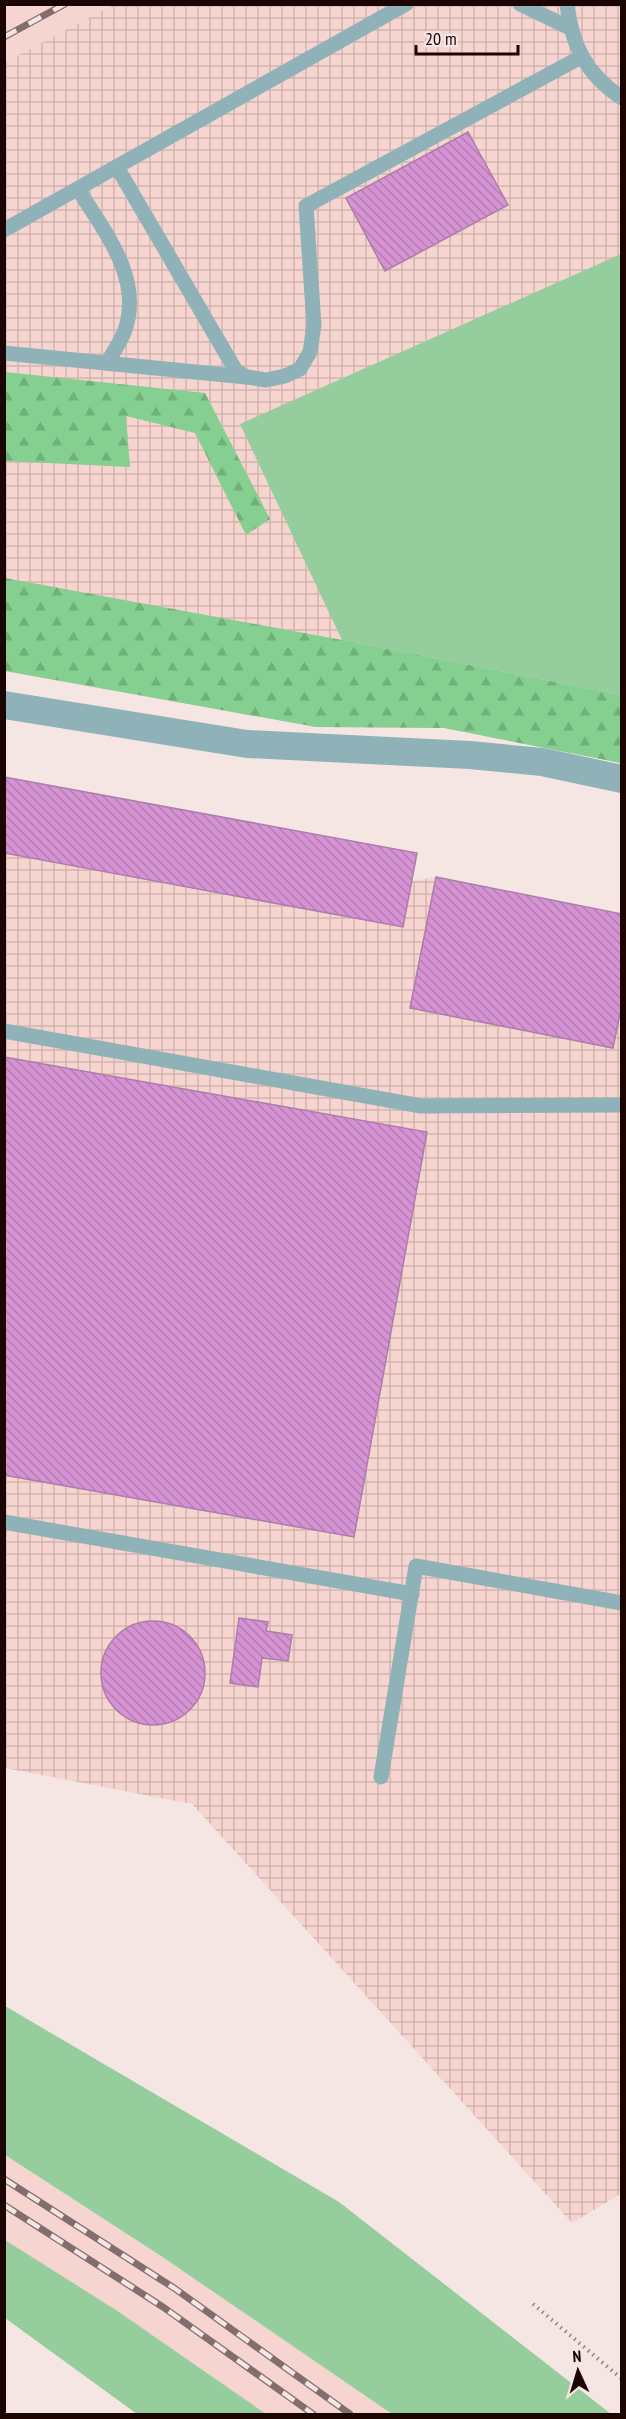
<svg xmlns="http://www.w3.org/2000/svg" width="626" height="2419" viewBox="0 0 626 2419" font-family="'PT Sans Narrow',sans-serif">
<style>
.built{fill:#f6d4cf}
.industrial{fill:url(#industrial-grid)}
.green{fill:#95cd9d}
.forest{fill:url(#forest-firs)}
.building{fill:url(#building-back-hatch);stroke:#ac7caa;stroke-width:1.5}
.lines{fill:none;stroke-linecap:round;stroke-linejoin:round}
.path{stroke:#93817f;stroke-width:4;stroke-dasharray:1.5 4.5;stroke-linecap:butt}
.service{stroke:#8fb2b8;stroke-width:15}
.minor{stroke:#8fb2b8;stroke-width:28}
.rail-casing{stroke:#826f6d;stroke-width:7}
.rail{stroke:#f5e6e4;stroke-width:4.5;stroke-dasharray:14;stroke-linecap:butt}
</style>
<defs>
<pattern id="industrial-grid" width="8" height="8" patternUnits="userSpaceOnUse" patternTransform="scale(1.5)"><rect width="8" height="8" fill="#f6d4cf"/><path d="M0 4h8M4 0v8" fill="none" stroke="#d2b4b0"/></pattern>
<pattern id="forest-firs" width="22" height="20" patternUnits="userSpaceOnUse" patternTransform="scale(1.5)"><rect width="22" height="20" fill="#85cf90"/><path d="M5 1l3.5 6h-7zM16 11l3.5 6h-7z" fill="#72b07b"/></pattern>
<pattern id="building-back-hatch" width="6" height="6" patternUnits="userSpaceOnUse" patternTransform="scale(1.5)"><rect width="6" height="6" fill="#d693d3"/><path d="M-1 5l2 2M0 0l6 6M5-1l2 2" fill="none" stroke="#b77db4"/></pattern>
</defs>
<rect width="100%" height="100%" fill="#f5e6e4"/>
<!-- built -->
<g class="built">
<path d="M5,5H113L5,63Z"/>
<path d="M4,2155L161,2256L392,2414H266L116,2310L5,2240Z"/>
</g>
<!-- industrial -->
<g class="industrial">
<path d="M113,5H621V763L444,728L316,727L5,671L4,63Z"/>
<path d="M4,782L412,881L436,877L621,914L622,2193L572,2223L192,1804L5,1768Z"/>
</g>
<!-- green -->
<g class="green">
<path d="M621,254V695L342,640L240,424Z"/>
<path d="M5,2006L339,2202L611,2414H392L161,2256L5,2155Z"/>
<path d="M5,2240L116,2310L266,2414H137L5,2318Z"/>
</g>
<!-- forest -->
<g class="forest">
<path d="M5,372L205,393L270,519L246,535L195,433L126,416L130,467L5,461Z"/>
<path d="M5,578L342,640L621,695V763L444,728L316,727L5,671Z"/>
</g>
<!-- building -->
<g class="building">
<path d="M468,132L508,205L385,271L346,198Z"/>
<path d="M4,777L417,853L403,927L4,853Z"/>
<path d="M436,877L622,914V1004L613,1048L410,1008Z"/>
<path d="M4,1057L427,1132L354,1537L4,1475Z"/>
<path d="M239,1618L268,1622L266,1631L292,1635L288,1661L262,1658L258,1687L230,1683Z"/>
<circle cx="153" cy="1673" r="52"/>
</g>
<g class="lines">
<!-- path -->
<path class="path" d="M533,2304L622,2379"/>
<!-- service -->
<g class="service">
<path d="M520,4L570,28"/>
<path d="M567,4C572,46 586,74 622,98"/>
<path d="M117,167L236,371L247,377L266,380L285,376L300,369L310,352L314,325L306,206L581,57"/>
<path d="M78,189C104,231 143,278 125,330C121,341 113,353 107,363"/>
<path d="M4,230L406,4"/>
<path d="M4,353L246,377"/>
<path d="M4,1031L421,1106L622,1105"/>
<path d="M4,1522L412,1594"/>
<path d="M381,1777L416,1566L622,1603"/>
</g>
<!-- minor -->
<path class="minor" d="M4,705L247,744L470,755L542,762L622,779"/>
<!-- rail casing -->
<g class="rail-casing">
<g id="rail">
<path d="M4,37L65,4"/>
<path d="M4,2179L174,2288L350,2414"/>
<path d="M4,2205L163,2307L313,2414"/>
</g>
</g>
<!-- rail -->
<use href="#rail" class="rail"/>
</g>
<!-- border -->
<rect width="626" height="2419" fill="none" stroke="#1b0503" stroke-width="12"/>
<!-- north arrow -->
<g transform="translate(578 2371) rotate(356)" stroke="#f5e6e4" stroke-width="4.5" paint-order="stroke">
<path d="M0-4.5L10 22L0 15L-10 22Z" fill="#1b0503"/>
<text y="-9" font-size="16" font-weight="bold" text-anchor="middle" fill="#1b0503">N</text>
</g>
<!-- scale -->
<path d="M416 45v9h102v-9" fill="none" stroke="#1b0503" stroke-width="3"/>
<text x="425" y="45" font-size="18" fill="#1b0503" stroke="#f5e6e4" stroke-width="4.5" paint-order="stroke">20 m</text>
</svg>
